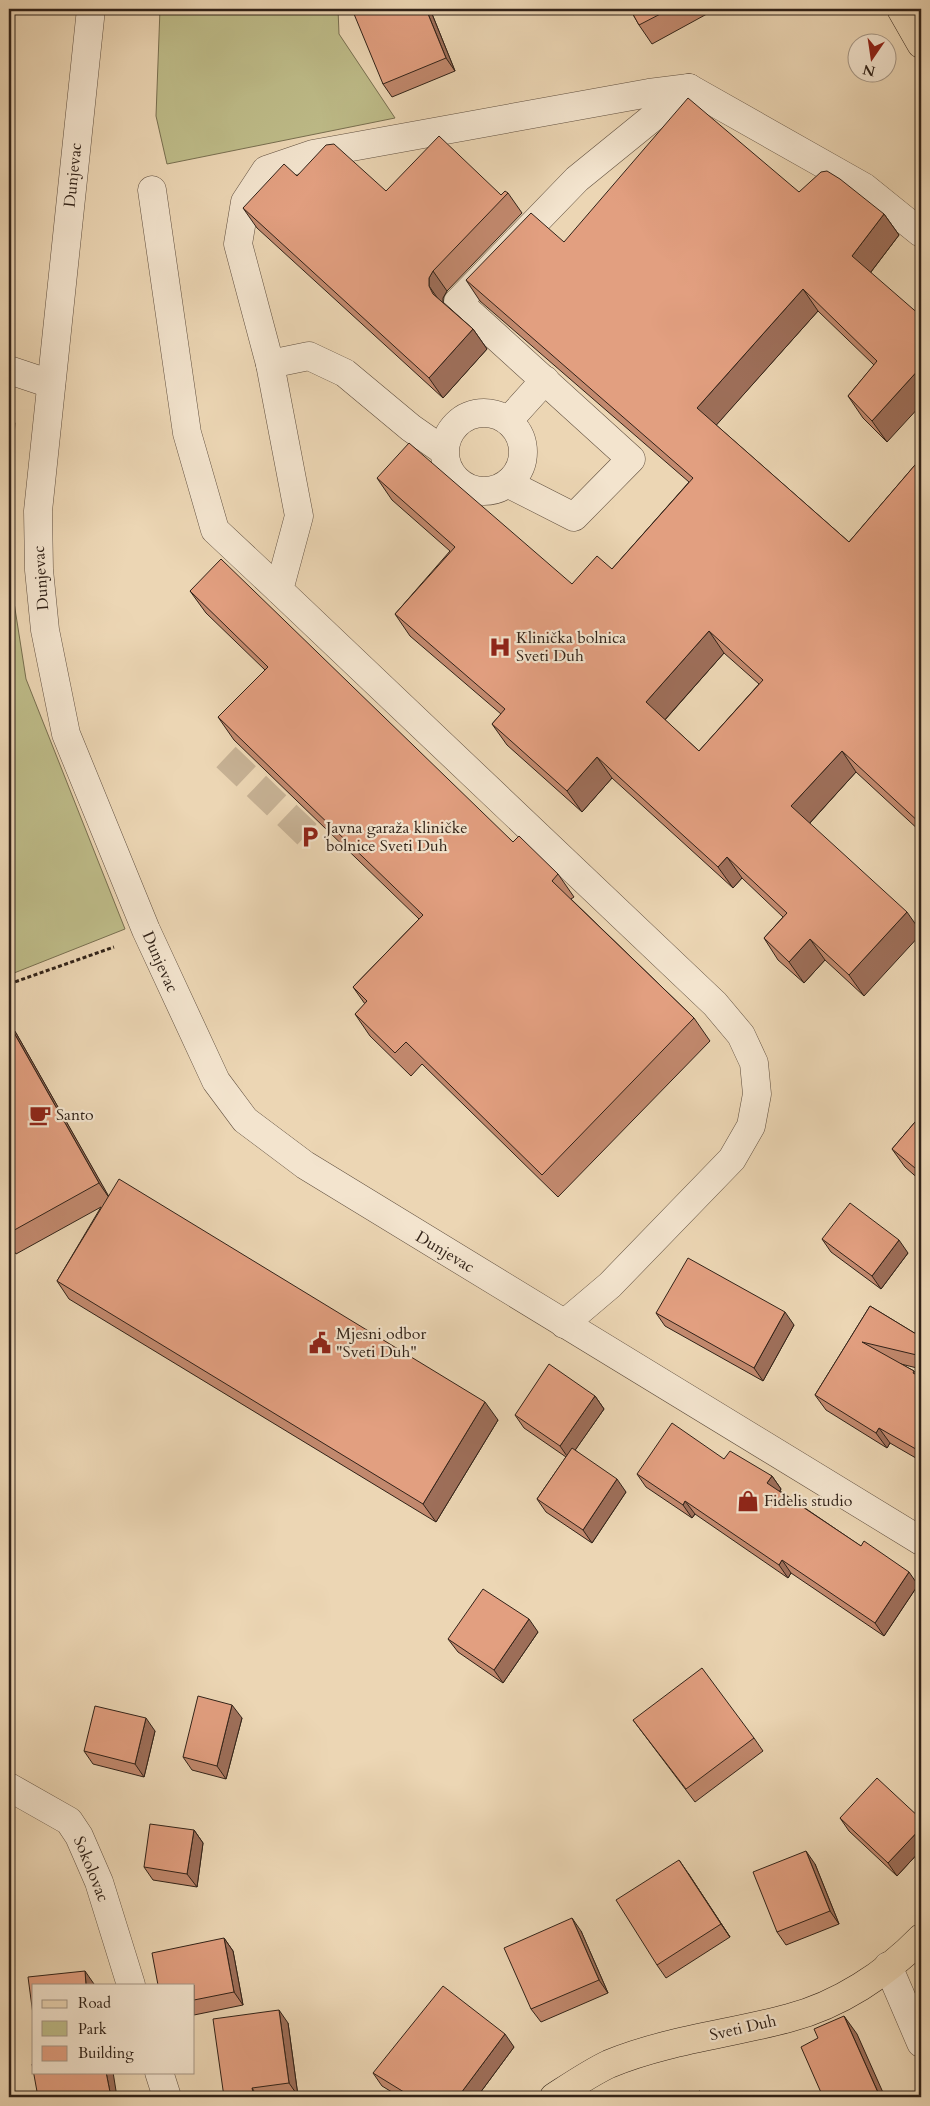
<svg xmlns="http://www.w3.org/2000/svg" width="930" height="2106" viewBox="0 0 930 2106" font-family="Cardo,serif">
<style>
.green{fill:#bebc89;stroke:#786f50}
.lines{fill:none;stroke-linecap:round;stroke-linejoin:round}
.minor-tunnel{stroke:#c7b295;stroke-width:28;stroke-dasharray:28 14;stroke-linecap:butt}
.minor-casing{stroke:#604f3f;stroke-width:29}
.major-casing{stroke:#312218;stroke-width:29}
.path{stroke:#312218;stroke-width:3;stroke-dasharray:4 2.5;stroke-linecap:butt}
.minor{stroke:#f3e4ce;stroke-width:28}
.major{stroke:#ecd6b4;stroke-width:28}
.wall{fill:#c2896e;stroke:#312218;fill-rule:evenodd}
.shaded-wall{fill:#9e6f5a;stroke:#312218}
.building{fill:#e29f80;stroke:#312218;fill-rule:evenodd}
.labels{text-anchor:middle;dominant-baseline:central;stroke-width:4.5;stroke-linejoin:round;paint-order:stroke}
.street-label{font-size:16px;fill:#312218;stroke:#f3e4ce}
.poi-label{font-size:16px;fill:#312218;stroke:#f3e4ce;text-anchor:start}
</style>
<rect width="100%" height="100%" fill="#ecd6b4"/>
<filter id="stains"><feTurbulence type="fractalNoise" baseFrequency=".004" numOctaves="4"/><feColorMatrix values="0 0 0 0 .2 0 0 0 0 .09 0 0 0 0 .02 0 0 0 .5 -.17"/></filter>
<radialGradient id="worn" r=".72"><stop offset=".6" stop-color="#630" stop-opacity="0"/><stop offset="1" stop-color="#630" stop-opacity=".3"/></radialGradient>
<!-- green -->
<g class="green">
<path d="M160,9H338L339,34L395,118L167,164L156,116Z"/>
<path d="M9,415L15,423L11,469L13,596L26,679L125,929L9,975Z"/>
</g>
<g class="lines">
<!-- minor-tunnel -->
<path class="minor-tunnel" d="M226,757L310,837"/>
<!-- minor casing -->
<g class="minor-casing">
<g id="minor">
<path d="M91,9L38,511L39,570L45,630L66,734L146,930L216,1081L245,1120L305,1165L921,1541"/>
<path d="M152,190L187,433L215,530L279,590"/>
<path d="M270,364L309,356L345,373L411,428L444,451"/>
<path d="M9,370L51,384"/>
<circle cx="484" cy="452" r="39"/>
<path d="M508,421L545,380"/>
<path d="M509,484L574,517L631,459L458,302L577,179L689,88"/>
<path d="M564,1324L610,1285L732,1159L751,1126L757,1094L754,1063L741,1035L715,1004L279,590L299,516L270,364L238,244L245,202L266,170L313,154L649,93L689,88L864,187L921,233"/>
<path d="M9,1787L69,1821L79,1836L99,1882L131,1985"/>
<path d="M888,1966L921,2043"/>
<path d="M159,2072L167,2097"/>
</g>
</g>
<!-- major casing -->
<g class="major-casing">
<g id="major">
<path d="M901,9L921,44"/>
<path d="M554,2097C571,2086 590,2073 609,2064C667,2040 730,2034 789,2018C839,2005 886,1974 921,1938"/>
</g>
</g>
<!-- path -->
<path class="path" d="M9,984L114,947"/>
<!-- minor -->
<use href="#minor" class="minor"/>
<!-- major -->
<use href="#major" class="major"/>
</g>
<!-- wall -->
<g class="wall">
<path d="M366,9H430L455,71L392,97L383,84Z"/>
<path d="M630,9H716L652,44L639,25Z"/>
<path d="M297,176L386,191L501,195L508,193L522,213L447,291L443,298V302L473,329L487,349L443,398L257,228L243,208Z"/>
<path d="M799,192L884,214L899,235L871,272L887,442L863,418L848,396L874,365L818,311L716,425L849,542L921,458V832L856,772L810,823L864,996L825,960L804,983L778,960L764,938L783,917L742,878L733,888L612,778L582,812L507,745L492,724L501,714L410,636L395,614L450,551L392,500L377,478L572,584L612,569L689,482L480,301L466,280L564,242ZM724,653L759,684L699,751L665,720Z"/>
<path d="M190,591L513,842L558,874L574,897L571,899L694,1018L710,1041L558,1197L422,1064L411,1076L370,1036L355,1014L365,1004L353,987L419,919L234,740L218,717L265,670L206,613Z"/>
<path d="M9,1023L16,1033L108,1196L498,1420L436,1522L69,1299L57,1281L101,1207L16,1254L9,1244Z"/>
<path d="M921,1115V1181L905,1167L892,1149Z"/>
<path d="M822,1239L908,1253L881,1289L831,1252Z"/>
<path d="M870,1306L921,1337V1369L901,1364L914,1371L917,1375L921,1377V1461L890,1443L887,1448L826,1410L815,1395Z"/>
<path d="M656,1313L794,1325L763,1381L665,1326Z"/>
<path d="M595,1396L604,1409L575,1450L626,1492L592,1543L546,1512L537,1499L566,1457L524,1428L515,1415Z"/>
<path d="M724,1459L772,1476L781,1489L780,1491L918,1585L884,1636L791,1573L788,1578L695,1514L692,1518L646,1487L637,1474Z"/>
<path d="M538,1632L503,1683L458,1652L448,1639Z"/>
<path d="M242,1718L226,1779L192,1770L183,1757Z"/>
<path d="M633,1720L754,1738L763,1751L695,1802Z"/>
<path d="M155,1731L144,1777L93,1764L84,1751Z"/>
<path d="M840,1818L921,1819V1850L897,1876L849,1831Z"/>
<path d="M194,1830L203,1843L197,1887L153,1880L144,1867Z"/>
<path d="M815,1864L839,1924L786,1945L777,1932Z"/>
<path d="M688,1873L730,1937L666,1978L657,1965Z"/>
<path d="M581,1931L608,1993L541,2022L531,2009Z"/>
<path d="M224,1938L233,1951L243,2005L194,2015V1985Z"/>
<path d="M288,2023L298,2096L292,2097H224Z"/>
<path d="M514,2047L477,2097H400L382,2086L373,2073Z"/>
</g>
<!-- shaded-wall -->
<g class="shaded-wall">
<path d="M426,9H430L455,71L446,58Z"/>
<path d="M884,214L899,235L867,277L852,256Z"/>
<path d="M433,271L447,291L443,298V306L429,286V278Z"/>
<path d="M803,289L818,311L712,430L697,408Z"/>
<path d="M473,329L487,349L443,398L429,378Z"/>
<path d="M921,367V405L887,442L872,421Z"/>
<path d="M709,631L724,653L661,724L646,702Z"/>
<path d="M842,751L856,772L806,827L791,806Z"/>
<path d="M597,757L612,778L582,812L567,791Z"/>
<path d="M727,857L742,878L733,888L718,867Z"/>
<path d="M907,912L921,932V934L864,996L849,975Z"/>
<path d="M810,939L825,960L804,983L789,962Z"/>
<path d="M9,1023L16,1033L112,1202L99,1183L9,1024Z"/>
<path d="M899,1240L908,1253L881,1289L872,1276Z"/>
<path d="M785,1312L794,1325L763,1381L754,1368Z"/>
<path d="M595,1396L604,1409L569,1459L560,1446Z"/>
<path d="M485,1402L498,1420L436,1522L423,1504Z"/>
<path d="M879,1428L890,1443L887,1448L876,1433Z"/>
<path d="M772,1476L781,1489L776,1496L767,1483Z"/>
<path d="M617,1479L626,1492L592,1543L583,1530Z"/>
<path d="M685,1501L695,1514L692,1518L683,1505Z"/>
<path d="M782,1560L791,1573L788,1578L779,1565Z"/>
<path d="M909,1572L918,1585L884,1636L875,1623Z"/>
<path d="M529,1619L538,1632L503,1683L494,1670Z"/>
<path d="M232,1705L242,1718L226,1779L217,1766Z"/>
<path d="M146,1718L155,1731L144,1777L135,1764Z"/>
<path d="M921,1828V1850L897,1876L888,1863Z"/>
<path d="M194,1830L203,1843L197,1887L187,1874Z"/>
<path d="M806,1851L815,1864L839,1924L830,1911Z"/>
<path d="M679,1860L688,1873L730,1937L721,1924Z"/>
<path d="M572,1918L581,1931L608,1993L599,1980Z"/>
<path d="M224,1938L233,1951L243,2005L234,1992Z"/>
<path d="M85,1971L94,1984V1985H86Z"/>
<path d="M279,2010L288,2023L298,2096L289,2083Z"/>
<path d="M844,2016L857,2034L885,2097H880Z"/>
<path d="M505,2034L514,2047L477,2097H458Z"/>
<path d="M106,2072H113L117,2097H111Z"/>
<path d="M252,2088L258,2097H254Z"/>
</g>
<!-- building -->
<g class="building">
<path d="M366,9H426L446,58L383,84L354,14Z"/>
<path d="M630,9H670L639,25Z"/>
<path d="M688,98L799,192L821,172L827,171L840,179L884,214L852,256L921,316V367L872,421L848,396L877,361L803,289L697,408L849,542L921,458V824L842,751L791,806L907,912L849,975L810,939L789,962L764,938L787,913L727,857L718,867L597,757L567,791L492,724L505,709L395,614L455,547L377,478L409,443L572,584L597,556L612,569L693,478L466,280L531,213L564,242ZM709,631L763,680L699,751L646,702Z"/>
<path d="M439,136L501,195L505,191L508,193L433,271L429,278V286L433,294L473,329L429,378L243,208L284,164L297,176L326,145L334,144L386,191Z"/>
<path d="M221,559L513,842L519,836L558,874L552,881L694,1018L542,1175L406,1042L395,1053L355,1014L367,1001L353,987L423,915L218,717L268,667L190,591Z"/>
<path d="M9,1024L99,1183L9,1233Z"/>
<path d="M921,1115V1173L892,1149Z"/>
<path d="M119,1179L485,1402L423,1504L57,1281Z"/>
<path d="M850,1203L899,1240L872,1276L822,1239Z"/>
<path d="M688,1258L785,1312L754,1368L656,1313Z"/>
<path d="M870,1306L921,1337V1356L862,1342L914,1371L913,1373L921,1377V1452L879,1428L876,1433L815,1395Z"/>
<path d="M549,1364L595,1396L560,1446L515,1415Z"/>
<path d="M672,1423L724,1459L730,1451L772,1476L767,1483L861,1546L864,1541L909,1572L875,1623L782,1560L779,1565L685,1501L683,1505L637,1474Z"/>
<path d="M572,1448L617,1479L583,1530L537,1499Z"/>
<path d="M483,1589L529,1619L494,1670L448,1639Z"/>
<path d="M702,1668L754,1738L686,1789L633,1720Z"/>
<path d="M198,1696L232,1705L217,1766L183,1757Z"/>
<path d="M95,1706L146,1718L135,1764L84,1751Z"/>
<path d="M921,1734V1740L918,1738Z"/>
<path d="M877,1778L921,1819V1828L888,1863L840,1818Z"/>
<path d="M150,1824L194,1830L187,1874L144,1867Z"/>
<path d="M806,1851L830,1911L777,1932L753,1872Z"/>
<path d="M679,1860L721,1924L657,1965L616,1900Z"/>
<path d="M572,1918L599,1980L531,2009L504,1948Z"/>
<path d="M224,1938L234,1992L194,2000V1985H158L152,1953Z"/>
<path d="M85,1971L86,1985H34V2022L28,1977Z"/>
<path d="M443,1986L505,2034L458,2097H412L373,2073Z"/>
<path d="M279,2010L289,2083L252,2088L254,2097H224L213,2019Z"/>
<path d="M844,2016L880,2097H823L801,2047L818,2038L814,2029Z"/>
<path d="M32,2064H34V2072H106L111,2097H38Z"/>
<path d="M700,2091L702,2097H681Z"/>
</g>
<!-- icons -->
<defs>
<g id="hospital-bare" transform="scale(1.725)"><path d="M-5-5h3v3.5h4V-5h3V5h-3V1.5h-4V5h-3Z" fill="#8f2418" stroke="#f3e4ce" stroke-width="2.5" paint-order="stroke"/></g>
<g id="parking-bare" transform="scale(1.725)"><path d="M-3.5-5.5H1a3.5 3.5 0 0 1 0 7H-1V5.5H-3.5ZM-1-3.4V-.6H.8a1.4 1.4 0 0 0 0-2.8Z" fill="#8f2418" stroke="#f3e4ce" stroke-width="2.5" paint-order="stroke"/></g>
<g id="cafe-bare" transform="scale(1.725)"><path d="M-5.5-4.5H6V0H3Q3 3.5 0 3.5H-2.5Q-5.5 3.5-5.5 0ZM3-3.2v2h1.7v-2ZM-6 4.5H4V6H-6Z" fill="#8f2418" stroke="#f3e4ce" stroke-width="2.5" paint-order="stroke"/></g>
<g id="civic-bare" transform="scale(1.725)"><path d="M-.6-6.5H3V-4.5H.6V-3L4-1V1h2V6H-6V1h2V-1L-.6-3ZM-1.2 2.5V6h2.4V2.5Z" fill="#8f2418" stroke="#f3e4ce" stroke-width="2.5" paint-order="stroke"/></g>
<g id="shop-bare" transform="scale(1.725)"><path d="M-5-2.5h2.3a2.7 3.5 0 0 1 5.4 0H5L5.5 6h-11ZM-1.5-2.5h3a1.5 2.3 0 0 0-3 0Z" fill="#8f2418" stroke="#f3e4ce" stroke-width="2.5" paint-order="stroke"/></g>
</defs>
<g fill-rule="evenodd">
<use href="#hospital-bare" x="500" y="647"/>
<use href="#parking-bare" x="310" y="837"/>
<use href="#cafe-bare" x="40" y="1115"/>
<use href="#civic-bare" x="320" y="1343"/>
<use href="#shop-bare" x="748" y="1501"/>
</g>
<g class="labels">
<!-- street labels -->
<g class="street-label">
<text transform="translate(73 175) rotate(-84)">Dunjevac</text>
<text transform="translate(41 578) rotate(-94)">Dunjevac</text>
<text transform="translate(160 962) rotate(66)">Dunjevac</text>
<text transform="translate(445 1252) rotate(31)">Dunjevac</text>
<text transform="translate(91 1869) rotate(68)">Sokolovac</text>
<text transform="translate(743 2028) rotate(-13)">Sveti Duh</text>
</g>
<!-- poi labels -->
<g class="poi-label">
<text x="516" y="638">Klinička bolnica<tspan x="516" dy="18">Sveti Duh</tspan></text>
<text x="326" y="828">Javna garaža kliničke<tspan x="326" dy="18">bolnice Sveti Duh</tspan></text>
<text x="56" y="1115">Santo</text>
<text x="336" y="1334">Mjesni odbor<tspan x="336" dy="18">"Sveti Duh"</tspan></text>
<text x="764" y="1501">Fidelis studio</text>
</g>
</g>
<!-- margin -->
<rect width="930" height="2106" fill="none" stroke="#ecd6b4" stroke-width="30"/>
<rect x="10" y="10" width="910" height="2086" fill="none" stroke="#312218" stroke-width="2.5"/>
<rect x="15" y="15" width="900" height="2076" fill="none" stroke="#312218"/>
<!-- legend -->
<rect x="32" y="1984" width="162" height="90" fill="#f3e4ce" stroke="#a59685"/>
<rect x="42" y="2000" width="25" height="8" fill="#ecd6b4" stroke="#a59685"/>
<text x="78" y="2008" font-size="15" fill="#312218">Road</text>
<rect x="42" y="2021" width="25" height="15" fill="#bebc89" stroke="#a59685"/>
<text x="78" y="2034" font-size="15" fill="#312218">Park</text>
<rect x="42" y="2046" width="25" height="15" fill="#e29f80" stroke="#a59685"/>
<text x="78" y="2058" font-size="15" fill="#312218">Building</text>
<!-- north arrow -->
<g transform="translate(872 58) rotate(193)"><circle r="24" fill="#f3e4ce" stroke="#a59685"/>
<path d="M0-4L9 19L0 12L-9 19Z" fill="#8f2418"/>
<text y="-8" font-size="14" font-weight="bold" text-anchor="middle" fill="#312218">N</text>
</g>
<rect width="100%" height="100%" filter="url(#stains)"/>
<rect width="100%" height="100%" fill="url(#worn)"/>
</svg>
